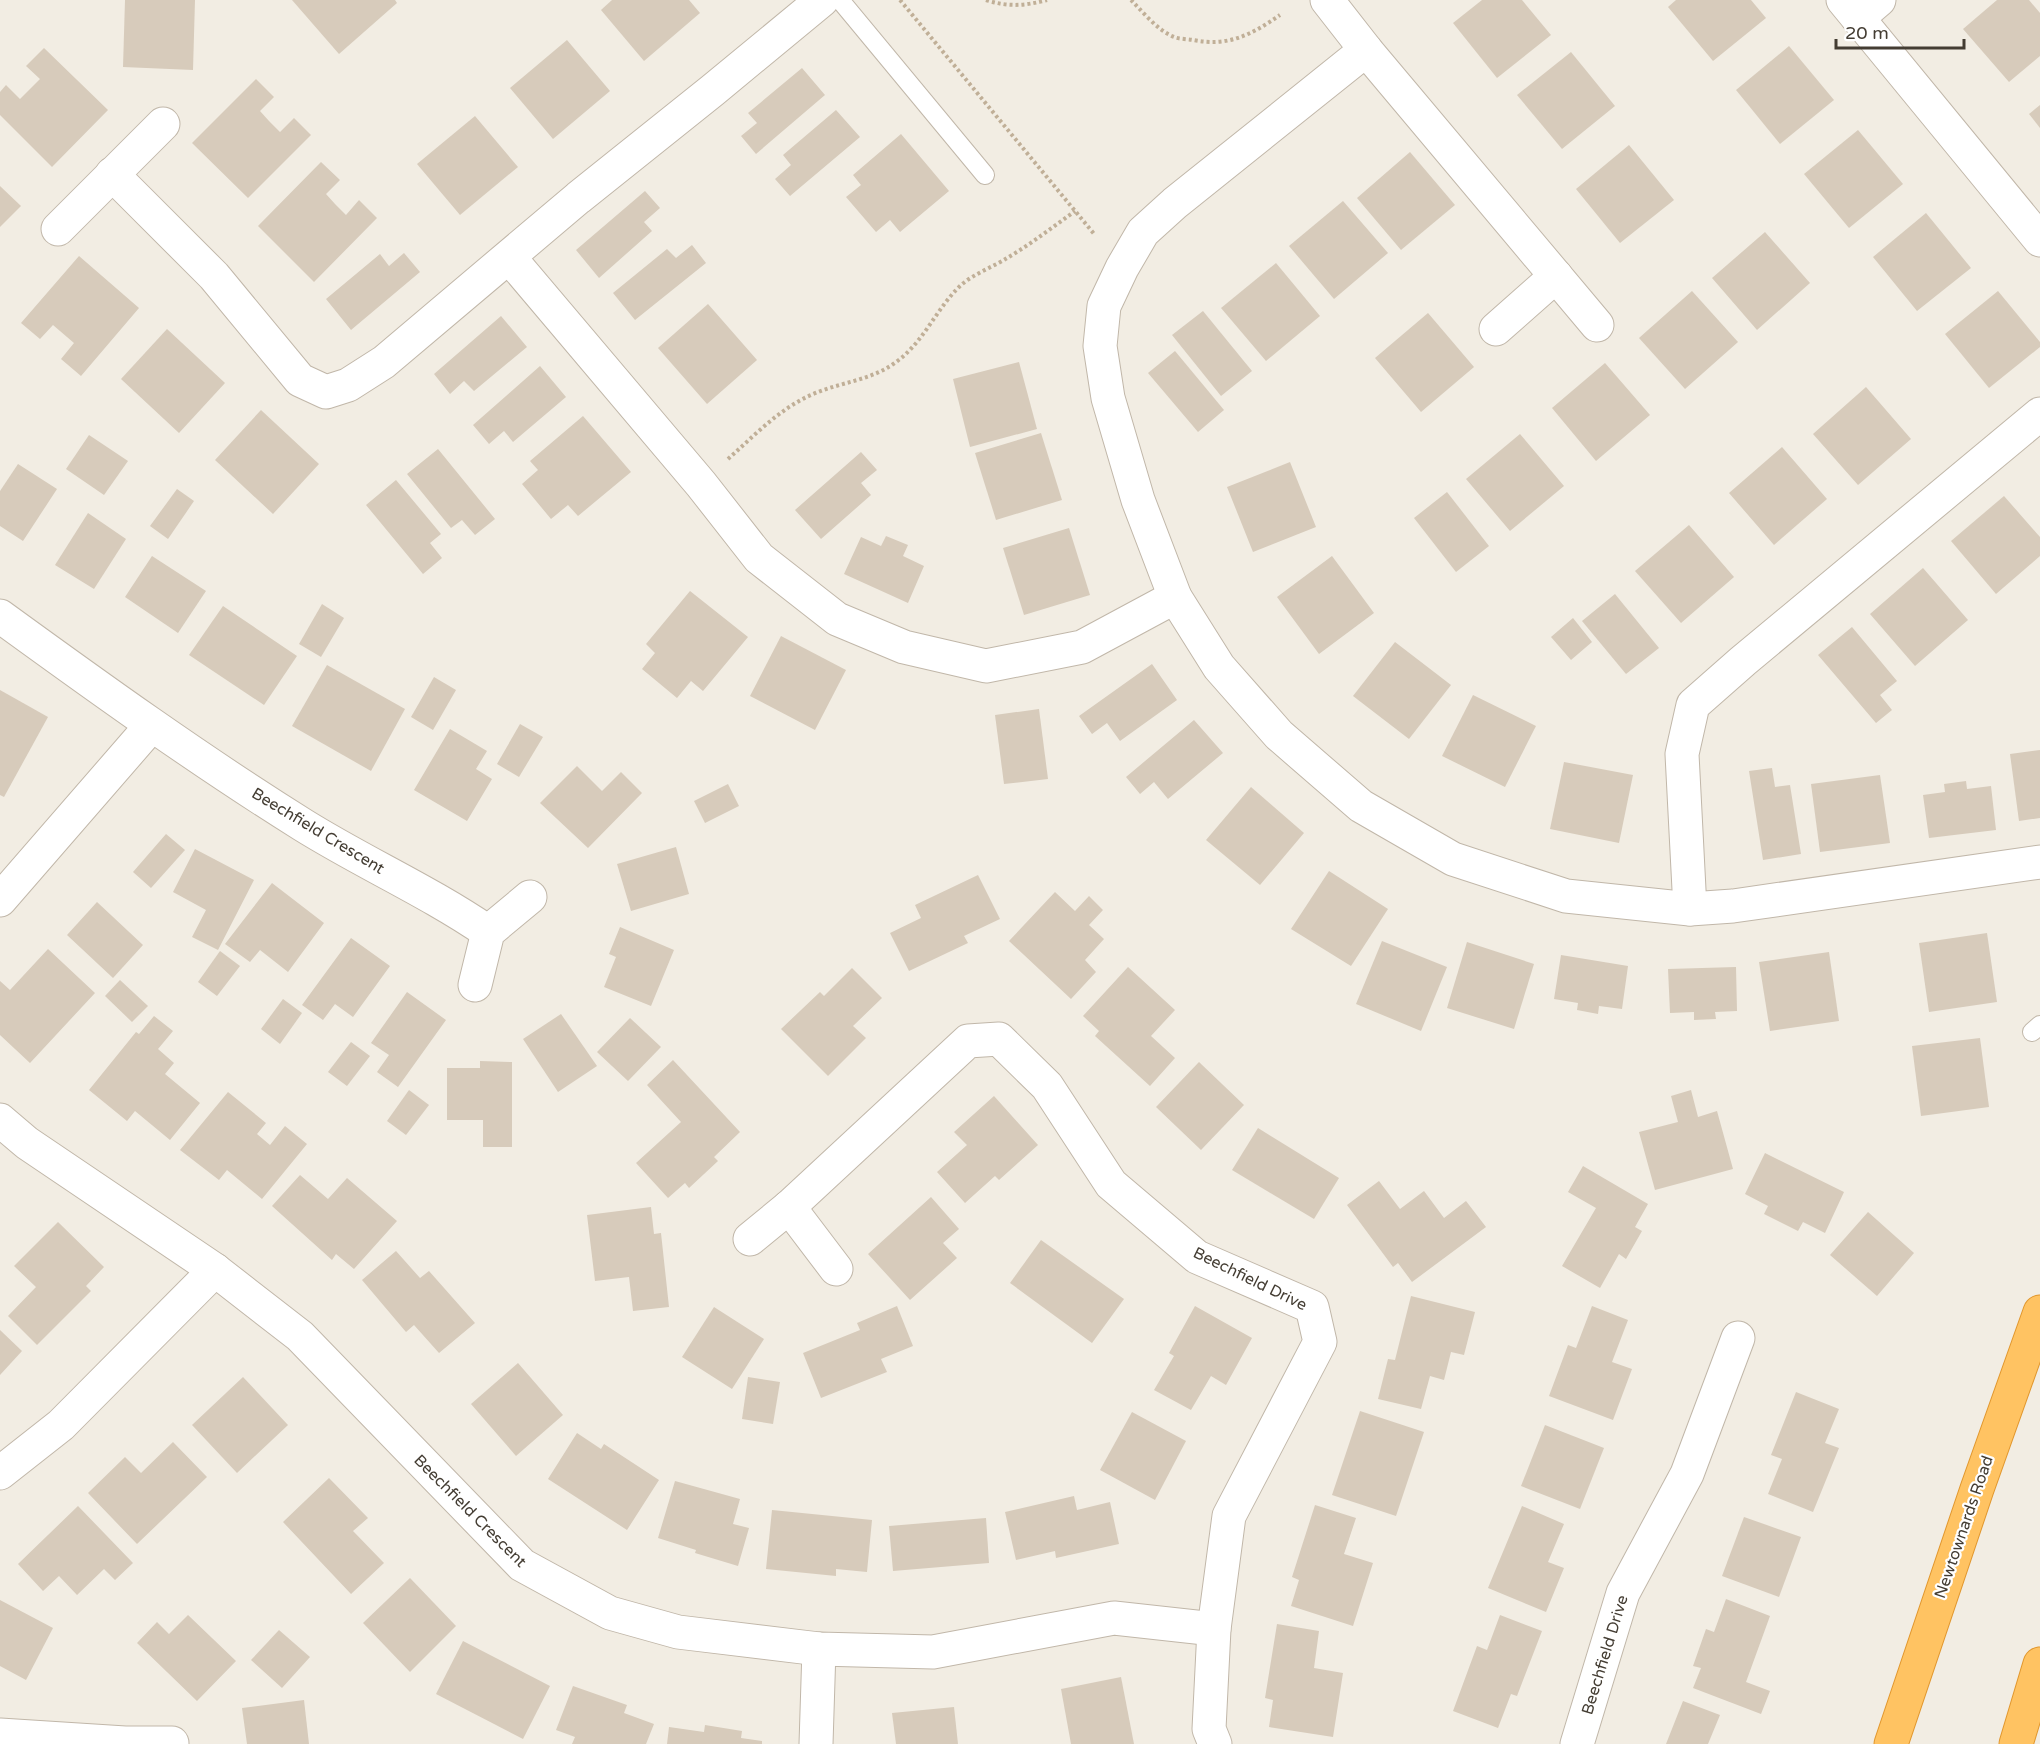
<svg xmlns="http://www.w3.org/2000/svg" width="2040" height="1744" viewBox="0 0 2040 1744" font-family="'Varela Round',sans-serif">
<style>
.building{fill:#d7cbbb}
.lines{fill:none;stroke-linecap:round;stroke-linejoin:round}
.lane-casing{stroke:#c1b7a9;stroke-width:20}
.street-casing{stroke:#c1b7a9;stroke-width:35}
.highway-casing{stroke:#e1972e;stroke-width:35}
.path{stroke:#c0af97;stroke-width:4;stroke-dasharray:3 3;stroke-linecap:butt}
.lane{stroke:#fff;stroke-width:18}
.street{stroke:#fff;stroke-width:33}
.highway{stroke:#ffc362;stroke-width:33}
.labels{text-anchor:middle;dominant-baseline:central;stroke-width:4.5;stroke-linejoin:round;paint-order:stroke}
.street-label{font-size:16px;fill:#443d33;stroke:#fff}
</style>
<rect width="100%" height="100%" fill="#f2ede3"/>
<!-- building -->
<g class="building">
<path d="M125,0H195L193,70L123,67Z"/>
<path d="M292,0H395L397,3L339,54Z"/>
<path d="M612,0H689L700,13L644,61L601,10Z"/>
<path d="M1482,0H1522L1551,35L1497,78L1453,23Z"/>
<path d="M1676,0H1751L1766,18L1713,61L1668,7Z"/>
<path d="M1997,0H2029L2040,13V56L2009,82L1963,29Z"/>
<path d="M567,40L610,91L553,139L510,88Z"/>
<path d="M1789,46L1834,100L1780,144L1736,90Z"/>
<path d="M44,48L108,110L52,167L0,115V92L6,85L20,99L40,79L26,66Z"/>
<path d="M1571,52L1615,106L1562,149L1517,95Z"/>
<path d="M802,68L825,95L756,154L741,136L757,123L748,113Z"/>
<path d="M256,79L274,97L260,111L269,121L280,132L294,118L311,135L248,198L192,143Z"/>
<path d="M2040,105V128L2029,114Z"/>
<path d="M836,110L860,137L790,196L775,179L791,165L783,155Z"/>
<path d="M475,116L518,167L460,215L417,164Z"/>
<path d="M1858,130L1903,184L1849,228L1804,174Z"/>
<path d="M901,134L949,191L900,232L890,220L876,232L846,197L861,185L853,175Z"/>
<path d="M1629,145L1674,200L1620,243L1576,189Z"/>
<path d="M1410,152L1455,205L1401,250L1357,198Z"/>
<path d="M321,162L340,180L326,194L335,204L346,215L359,200L377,218L314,282L258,226Z"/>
<path d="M0,186L21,206L0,227Z"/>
<path d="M645,191L660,208L644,222L652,231L599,278L576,250Z"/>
<path d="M1343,201L1388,253L1334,299L1289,246Z"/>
<path d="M1926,213L1971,268L1917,311L1873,257Z"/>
<path d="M1765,232L1810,283L1757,330L1712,278Z"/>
<path d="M692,245L706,263L635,320L613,293L667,249L676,258Z"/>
<path d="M404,253L420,272L351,330L326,299L380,254L389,266Z"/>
<path d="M79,256L139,308L81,376L61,359L74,343L53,325L40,339L21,323Z"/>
<path d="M1276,263L1320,316L1266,361L1221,308Z"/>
<path d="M1692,291L1738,342L1685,389L1639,338Z"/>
<path d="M1998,291L2040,342V347L1989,388L1945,334Z"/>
<path d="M708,304L757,360L707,404L658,348Z"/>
<path d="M1203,311L1252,371L1221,396L1172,335Z"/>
<path d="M1428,313L1474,367L1421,412L1375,358Z"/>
<path d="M501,316L527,347L474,391L464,381L450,394L434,374Z"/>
<path d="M167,329L225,383L179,433L121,379Z"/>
<path d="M1175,351L1224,410L1198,432L1148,373Z"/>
<path d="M1019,362L1037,429L970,447L953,379Z"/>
<path d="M1605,363L1650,415L1596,461L1552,408Z"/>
<path d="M540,366L566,397L513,442L504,431L489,444L473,425Z"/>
<path d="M1866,387L1911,439L1858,485L1813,434Z"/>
<path d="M261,410L319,464L273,514L215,460Z"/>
<path d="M583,416L631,472L578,516L568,505L551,519L522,484L538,470L530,461Z"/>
<path d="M1041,433L1062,500L996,520L975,453Z"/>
<path d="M1520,434L1564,486L1510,531L1466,479Z"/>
<path d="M89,435L128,461L104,495L66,469Z"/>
<path d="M1782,447L1827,499L1774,545L1729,493Z"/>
<path d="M438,449L495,519L475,535L462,520L451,528L407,474Z"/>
<path d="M861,452L877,470L861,483L871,495L821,539L795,510Z"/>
<path d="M1290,462L1316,527L1253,552L1227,487Z"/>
<path d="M18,464L57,489L23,541L0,526V491Z"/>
<path d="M396,480L441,534L430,543L442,558L423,574L366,505Z"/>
<path d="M177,489L194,501L168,539L150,526Z"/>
<path d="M1447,492L1489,546L1456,572L1414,518Z"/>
<path d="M2004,496L2040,537V556L1996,594L1951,541Z"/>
<path d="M88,513L126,539L94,589L55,565Z"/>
<path d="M1689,525L1734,577L1681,623L1635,571Z"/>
<path d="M1069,528L1090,595L1024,615L1003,548Z"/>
<path d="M886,536L908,545L903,556L924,566L908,603L844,574L861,537L881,546Z"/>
<path d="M152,556L206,591L178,633L125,597Z"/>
<path d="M1332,556L1374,613L1319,654L1277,597Z"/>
<path d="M1923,568L1968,620L1915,666L1870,614Z"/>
<path d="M690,591L748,637L703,691L691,681L677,698L642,669L655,653L646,644Z"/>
<path d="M1615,594L1659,648L1626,674L1582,621Z"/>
<path d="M322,604L344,618L321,657L299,644Z"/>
<path d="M223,606L297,656L264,705L189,655Z"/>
<path d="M1573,618L1592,642L1571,660L1551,637Z"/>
<path d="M1852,627L1897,681L1880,695L1892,710L1876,723L1818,655Z"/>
<path d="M781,636L846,670L815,730L750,696Z"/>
<path d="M1395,642L1451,685L1409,739L1353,696Z"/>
<path d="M1152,664L1177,700L1120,741L1107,723L1092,734L1079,716Z"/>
<path d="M327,665L405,709L371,771L292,726Z"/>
<path d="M434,677L456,690L433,730L411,717Z"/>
<path d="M0,690L48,717L4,797L0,795Z"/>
<path d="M1473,695L1536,726L1505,787L1442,756Z"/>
<path d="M1039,709L1048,779L1004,784L995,715Z"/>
<path d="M1194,720L1223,753L1168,799L1154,782L1140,794L1126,777Z"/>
<path d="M520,724L543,737L519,777L497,764Z"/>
<path d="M450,729L487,751L476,769L492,779L467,821L414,790Z"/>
<path d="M2040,750V818L2019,821L2010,754Z"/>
<path d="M1564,762L1633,775L1619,843L1550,829Z"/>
<path d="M577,766L602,791L621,772L642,793L588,848L540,803Z"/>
<path d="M1772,768L1775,787L1790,785L1801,854L1763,860L1749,771Z"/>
<path d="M1880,775L1890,843L1820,852L1811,784Z"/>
<path d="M1966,781L1967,789L1991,786L1996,830L1929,838L1923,795L1945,792L1944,784Z"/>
<path d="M728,784L739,806L705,823L694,801Z"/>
<path d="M1251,787L1304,833L1260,885L1206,840Z"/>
<path d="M166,834L185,850L151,888L133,872Z"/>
<path d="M676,847L689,894L631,911L617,864Z"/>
<path d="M195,849L254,880L218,950L192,937L206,910L173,892Z"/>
<path d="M1329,871L1388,909L1351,966L1291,929Z"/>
<path d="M978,875L1000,919L964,936L968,943L909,971L890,933L921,918L915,905Z"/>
<path d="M272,883L324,923L288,972L260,950L250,962L225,944Z"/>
<path d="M1055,892L1075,911L1089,896L1103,910L1089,925L1104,939L1085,960L1096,972L1071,999L1009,941Z"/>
<path d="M97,902L143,945L113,978L67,935Z"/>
<path d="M620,927L674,950L651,1006L604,987L616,957L609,954Z"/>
<path d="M1987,933L1997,1002L1929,1012L1919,943Z"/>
<path d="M351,938L390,966L353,1017L335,1004L323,1020L302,1005Z"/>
<path d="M1382,941L1447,967L1421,1031L1356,1004Z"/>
<path d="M1467,942L1534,964L1514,1029L1447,1008Z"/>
<path d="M48,949L95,993L30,1063L0,1035V981L10,990Z"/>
<path d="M220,951L240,966L217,996L198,982Z"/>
<path d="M1829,952L1839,1021L1770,1031L1759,962Z"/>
<path d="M1561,955L1628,966L1622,1009L1599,1006L1598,1014L1577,1010L1578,1003L1554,999Z"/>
<path d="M1128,967L1175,1010L1151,1036L1175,1058L1150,1086L1095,1036L1099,1031L1083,1016Z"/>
<path d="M1736,967L1737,1011L1715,1012L1716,1019L1694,1020V1012L1670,1013L1668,969Z"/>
<path d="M852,968L882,998L853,1026L866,1038L828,1076L781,1029L820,992L824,996Z"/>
<path d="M120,980L148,1006L132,1022L105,996Z"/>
<path d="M407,992L446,1020L398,1087L377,1072L389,1055L371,1043Z"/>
<path d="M283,999L302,1013L280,1044L261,1029Z"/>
<path d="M561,1014L597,1066L558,1092L523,1039Z"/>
<path d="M154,1016L173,1031L158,1049L174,1063L165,1074L200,1103L170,1140L135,1111L127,1121L89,1090L136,1032L139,1034Z"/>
<path d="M630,1018L661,1047L628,1081L597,1052Z"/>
<path d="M1980,1038L1989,1107L1921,1116L1912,1046Z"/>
<path d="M351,1042L370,1056L347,1086L328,1072Z"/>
<path d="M673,1060L740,1132L714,1157L718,1161L689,1188L685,1183L668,1198L636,1163L681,1122L647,1085Z"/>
<path d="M480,1061L512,1062V1147H483V1120H447V1068H480Z"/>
<path d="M1199,1062L1244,1105L1201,1150L1156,1107Z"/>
<path d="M409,1090L429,1105L406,1135L387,1121Z"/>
<path d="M1691,1090L1698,1117L1717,1111L1733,1169L1655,1190L1639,1132L1678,1122L1671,1096Z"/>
<path d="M228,1092L266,1123L257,1134L270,1145L285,1126L307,1144L262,1199L227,1170L219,1180L180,1150Z"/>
<path d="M994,1096L1038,1145L999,1180L995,1176L965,1203L937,1172L967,1145L954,1132Z"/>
<path d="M1258,1128L1339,1178L1314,1219L1232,1170Z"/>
<path d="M1765,1153L1844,1192L1825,1233L1803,1222L1798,1231L1764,1214L1768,1206L1745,1194Z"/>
<path d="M1583,1166L1648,1204L1635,1227L1642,1231L1626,1259L1619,1254L1600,1288L1562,1266L1596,1208L1568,1192Z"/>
<path d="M300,1175L328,1199L347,1178L397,1221L354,1269L336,1254L332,1260L272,1206Z"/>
<path d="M1379,1181L1400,1209L1424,1191L1444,1218L1466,1201L1486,1227L1412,1282L1398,1263L1393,1267L1347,1205Z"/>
<path d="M931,1197L959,1229L943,1243L957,1258L910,1300L868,1254Z"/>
<path d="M651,1207L654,1234L661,1233L669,1307L633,1311L629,1277L595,1281L587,1215Z"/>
<path d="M1868,1212L1914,1253L1877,1296L1830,1255Z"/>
<path d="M58,1222L104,1267L86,1286L91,1291L37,1345L8,1316L36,1287L14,1266Z"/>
<path d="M1041,1240L1124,1299L1092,1343L1010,1283Z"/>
<path d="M396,1251L420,1278L429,1271L475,1323L439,1353L414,1325L406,1332L362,1280Z"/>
<path d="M1411,1296L1475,1312L1464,1355L1451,1352L1444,1380L1430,1376L1421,1409L1378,1399L1388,1359L1395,1360Z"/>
<path d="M897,1306L913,1346L881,1359L887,1372L821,1398L803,1353L860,1330L857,1323Z"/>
<path d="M1195,1306L1252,1338L1226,1385L1211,1376L1191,1410L1154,1390L1174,1356L1169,1353Z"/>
<path d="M1592,1306L1628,1320L1612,1362L1632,1369L1613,1420L1549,1396L1568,1345L1576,1348Z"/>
<path d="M714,1307L764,1339L732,1389L682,1357Z"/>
<path d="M0,1330L22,1351L0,1375Z"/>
<path d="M518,1363L563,1415L516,1456L471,1404Z"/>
<path d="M243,1377L288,1425L237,1473L192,1425Z"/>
<path d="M748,1377L780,1382L773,1424L742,1419Z"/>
<path d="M1796,1392L1839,1409L1825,1443L1839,1448L1813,1512L1768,1494L1782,1459L1771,1455Z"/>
<path d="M1360,1411L1424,1432L1396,1516L1332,1495Z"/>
<path d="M1132,1412L1186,1441L1155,1500L1100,1470Z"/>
<path d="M1545,1425L1604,1448L1580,1509L1521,1486Z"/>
<path d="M577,1433L601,1449L604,1444L659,1480L627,1530L548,1479Z"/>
<path d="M173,1442L207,1477L137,1544L88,1493L125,1457L141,1473Z"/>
<path d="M329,1478L368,1518L353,1531L384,1563L351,1594L283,1522Z"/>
<path d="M675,1481L740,1499L733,1524L749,1528L738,1566L695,1553L696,1550L658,1538Z"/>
<path d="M1074,1496L1077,1510L1110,1502L1119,1544L1056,1558L1055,1551L1016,1560L1005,1512Z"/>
<path d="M1315,1505L1356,1518L1344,1554L1373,1563L1353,1626L1291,1606L1299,1580L1292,1577Z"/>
<path d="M78,1506L133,1563L115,1580L104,1569L77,1595L59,1576L43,1591L18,1564Z"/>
<path d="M1522,1506L1564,1524L1548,1562L1564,1568L1546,1612L1488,1588Z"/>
<path d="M772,1510L872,1520L867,1572L836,1569V1576L766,1569Z"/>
<path d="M1744,1517L1801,1537L1779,1597L1722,1576Z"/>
<path d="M986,1518L989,1563L893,1571L889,1526Z"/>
<path d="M410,1578L456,1626L410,1672L363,1623Z"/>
<path d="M1726,1599L1770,1616L1746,1682L1770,1691L1761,1714L1693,1688L1701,1668L1693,1666L1706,1629L1714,1632Z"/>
<path d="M0,1600L53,1628L26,1680L0,1666Z"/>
<path d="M188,1615L236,1661L197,1701L137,1643L157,1622L169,1634Z"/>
<path d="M1500,1615L1542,1631L1517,1696L1511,1694L1498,1728L1453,1711L1477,1646L1487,1650Z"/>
<path d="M1277,1624L1319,1631L1314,1668L1343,1673L1333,1737L1269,1727L1273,1700L1265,1698Z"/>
<path d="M279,1630L310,1657L282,1688L251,1660Z"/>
<path d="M463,1641L550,1686L523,1739L436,1694Z"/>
<path d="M1121,1677L1134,1744H1071L1061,1689Z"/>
<path d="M573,1686L627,1705L624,1713L654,1724L646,1744H572L575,1737L556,1730Z"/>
<path d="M304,1700L309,1744H247L242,1708Z"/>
<path d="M1683,1701L1720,1715L1708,1744H1666Z"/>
<path d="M954,1707L958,1744H896L892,1713Z"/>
<path d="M705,1725L742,1731L741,1738L762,1741V1744H667L669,1727L704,1732Z"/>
</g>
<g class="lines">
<!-- lane casing -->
<g class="lane-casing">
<g id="lane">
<path d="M840,0L985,175"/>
<path d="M2032,1032L2040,1025"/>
</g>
</g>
<!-- street casing -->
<g class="street-casing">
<g id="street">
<path d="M1327,0L1366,50L1597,325"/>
<path d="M1843,0L2040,240"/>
<path d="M1858,18L1879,0"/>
<path d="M1366,50L1175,203L1143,232L1122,268L1104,306L1100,346L1108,398L1138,500L1175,597L1219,667L1279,735L1361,806L1453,859L1566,896L1690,909L1733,906L2040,862"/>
<path d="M112,174L214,276L300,380L326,392L348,385L384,362L578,198L713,90L822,0"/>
<path d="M58,229L163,124"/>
<path d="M509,257L701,484L759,558L837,619L904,647L986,666L1082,647L1175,597"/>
<path d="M1496,329L1556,276"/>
<path d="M0,616C99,688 199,760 303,825C364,863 428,891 488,932"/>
<path d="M0,900L151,726"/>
<path d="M1690,909L1682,754L1693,705L1743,661L2040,414"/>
<path d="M475,985L488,932L530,897"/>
<path d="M0,1120L27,1143L215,1270L300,1336L522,1565L610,1613L678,1632L819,1649L933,1652L1114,1618L1214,1629"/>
<path d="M789,1207L836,1269"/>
<path d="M750,1239L789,1207L968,1041L999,1039L1047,1086L1111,1184L1197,1257L1312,1307L1320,1342L1229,1516L1214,1629L1209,1729L1215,1744"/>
<path d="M0,1473L61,1425L215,1270"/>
<path d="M0,1735L125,1743H172"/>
<path d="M816,1744L819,1649"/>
<path d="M1577,1744L1623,1593L1687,1474L1738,1338"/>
</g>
</g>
<!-- highway casing -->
<g class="highway-casing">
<g id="highway">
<path d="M1891,1744L1977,1489L2040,1312"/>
<path d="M2016,1744L2040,1664"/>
</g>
</g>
<!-- path -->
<g class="path">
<path d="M900,0L1095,235"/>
<path d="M986,0C1007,7 1025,6 1047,0"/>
<path d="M1131,0C1144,13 1157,30 1174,37C1179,39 1187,39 1193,40C1228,47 1251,35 1280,15"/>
<path d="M728,459C754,436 779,409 811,395C839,382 871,381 896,362C924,342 936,309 960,286C973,274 993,267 1007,258C1031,244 1053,227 1075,211"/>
</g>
<!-- lane -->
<use href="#lane" class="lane"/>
<!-- street -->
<use href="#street" class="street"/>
<!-- highway -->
<use href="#highway" class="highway"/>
</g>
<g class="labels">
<!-- street labels -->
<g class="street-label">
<text transform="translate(318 831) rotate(31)">Beechfield Crescent</text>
<text transform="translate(1250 1279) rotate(26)">Beechfield Drive</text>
<text transform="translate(470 1511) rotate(45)">Beechfield Crescent</text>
<text transform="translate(1964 1527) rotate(-71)">Newtownards Road</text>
<text transform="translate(1605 1655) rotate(-73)">Beechfield Drive</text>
</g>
</g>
<!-- scale -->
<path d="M1836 39v9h128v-9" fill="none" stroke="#443d33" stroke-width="3"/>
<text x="1845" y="39" font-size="18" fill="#443d33" stroke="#ffffff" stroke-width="4.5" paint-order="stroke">20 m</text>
</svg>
